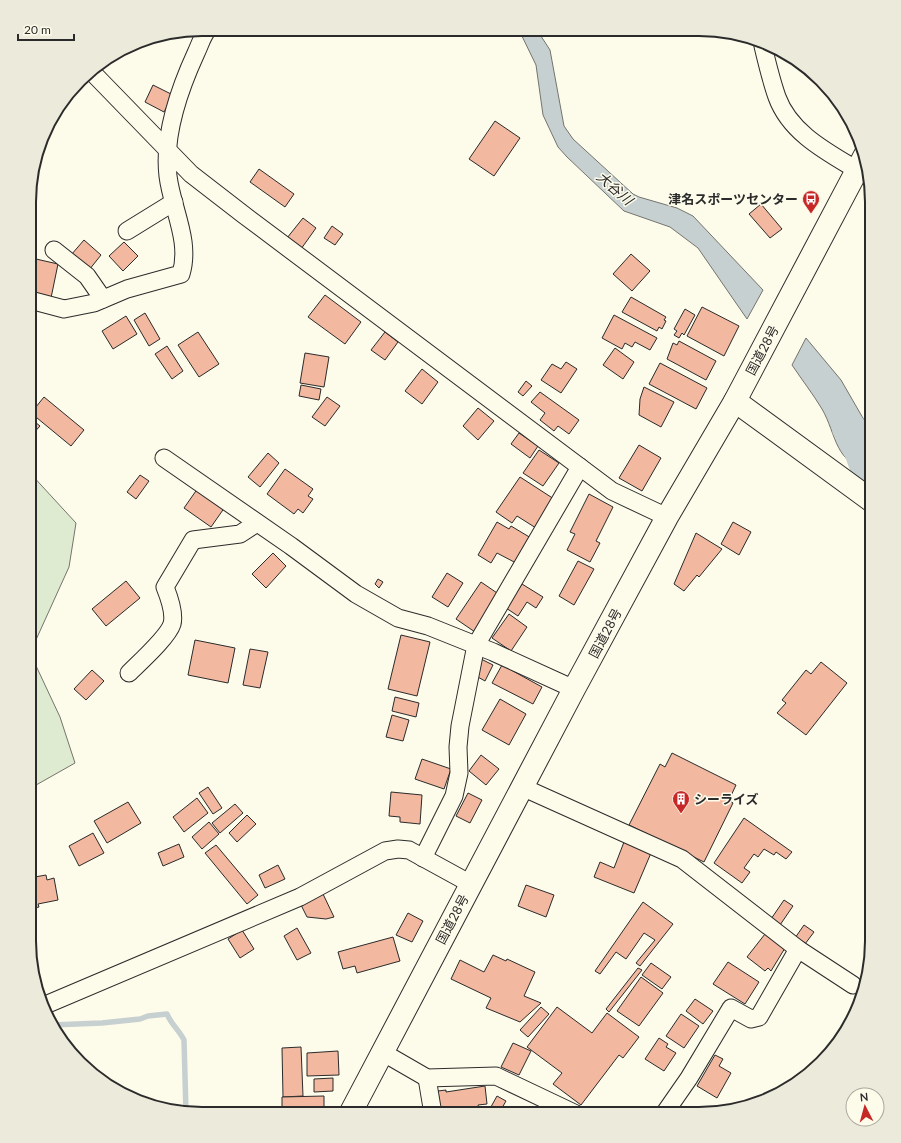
<svg xmlns="http://www.w3.org/2000/svg" width="901" height="1143" viewBox="0 0 901 1143" font-family="Lato,'Noto Sans JP',sans-serif">
<style>
.green{fill:#deebd1;stroke:#74746e}
.water{fill:#c7d0d0;stroke:#74746e}
.lines{fill:none;stroke-linecap:round;stroke-linejoin:round}
.stream{stroke:#c7d0d0;stroke-width:5.5}
.river{stroke:#c7d0d0;stroke-width:34}
.building{fill:#f2b8a0;stroke:#2b2b2b}
.street-casing{stroke:#2b2b2b;stroke-width:19}
.secondary-casing{stroke:#2b2b2b;stroke-width:24}
.highway-casing{stroke:#2b2b2b;stroke-width:24}
.street{stroke:#fdfbea;stroke-width:17}
.secondary{stroke:#fdfbea;stroke-width:22}
.highway{stroke:#fdfbea;stroke-width:22}
.labels{text-anchor:middle;dominant-baseline:central;stroke-width:3;stroke-linejoin:round;paint-order:stroke}
.poi-label{font-size:13px;font-weight:bold;fill:#2b2b2b;stroke:#fdfbea;text-anchor:end}
.street-label{font-size:13px;fill:#2b2b2b;stroke:#fdfbea}
.water-label{font-size:14px;font-style:italic;fill:#2b2b2b;stroke:#fdfbea}
.rim{fill:none;stroke:#2b2b2b;stroke-width:2}
</style>
<rect width="100%" height="100%" fill="#fdfbea"/>
<!-- green -->
<path class="green" d="M30,473L76,523L69,567L30,653L60,717L75,763L29,789Z"/>
<!-- water -->
<g class="water">
<path d="M519,30H537L550,50L564,126L573,139L633,194L639,197L677,208L693,216L763,290L747,319L698,248L670,227L624,211L567,157L558,147L543,115L536,65Z"/>
<path d="M806,338L841,380L871,432L872,471C834,464 837,435 822,409C813,394 802,380 792,365Z"/>
</g>
<g class="lines">
<!-- stream -->
<path class="stream" d="M51,1025L102,1023L140,1019L148,1016L167,1014C171,1024 179,1030 184,1040L186,1113"/>
<!-- river -->
<path class="river" d="M849,428L861,451L872,481"/>
</g>
<!-- building -->
<g class="building">
<path d="M153,85L173,95L164,112L145,102Z"/>
<path d="M495,121L520,138L494,176L469,159Z"/>
<path d="M259,169L294,194L285,207L250,182Z"/>
<path d="M761,204L782,229L770,238L749,214Z"/>
<path d="M303,218L316,228L301,249L287,238Z"/>
<path d="M332,226L343,234L335,245L324,238Z"/>
<path d="M84,240L101,255L89,270L71,255Z"/>
<path d="M124,242L138,256L123,271L109,256Z"/>
<path d="M631,254L650,271L632,291L613,274Z"/>
<path d="M36,259L58,264L51,298L30,293V283Z"/>
<path d="M325,295L361,322L345,344L308,317Z"/>
<path d="M631,297L666,317L664,320L666,321L662,329L659,327L657,331L622,312Z"/>
<path d="M702,307L739,326L724,356L687,336Z"/>
<path d="M685,309L695,315L684,335L682,333L679,338L674,335L677,331L674,329Z"/>
<path d="M145,313L160,339L149,346L134,320Z"/>
<path d="M614,315L657,338L650,350L635,342L632,347L625,343L622,349L602,338Z"/>
<path d="M126,316L137,334L113,349L102,331Z"/>
<path d="M198,332L219,364L199,377L178,345Z"/>
<path d="M385,332L398,342L385,360L371,350Z"/>
<path d="M679,341L716,361L706,380L667,359L673,343L677,345Z"/>
<path d="M167,346L183,371L172,379L155,354Z"/>
<path d="M615,348L634,362L623,379L603,365Z"/>
<path d="M305,353L329,357L324,387L300,383Z"/>
<path d="M566,362L577,369L561,393L541,380L552,364L561,369Z"/>
<path d="M660,363L707,388L696,409L649,384Z"/>
<path d="M422,369L438,382L422,404L405,391Z"/>
<path d="M526,381L532,386L523,396L518,392Z"/>
<path d="M301,385L321,389L319,400L299,396Z"/>
<path d="M644,387L674,402L661,427L639,415L640,399Z"/>
<path d="M540,392L579,420L569,434L558,426L554,431L540,420L545,413L531,402Z"/>
<path d="M44,397L84,430L71,446L31,413Z"/>
<path d="M327,397L340,406L325,426L312,417Z"/>
<path d="M478,408L494,421L478,440L463,426Z"/>
<path d="M30,418L40,426L30,437Z"/>
<path d="M519,433L538,446L530,458L511,444Z"/>
<path d="M639,445L661,458L642,491L619,478Z"/>
<path d="M539,450L559,463L543,486L523,473Z"/>
<path d="M268,453L279,463L260,487L248,477Z"/>
<path d="M285,469L313,489L308,496L313,499L303,513L298,509L294,514L267,494Z"/>
<path d="M140,475L149,481L136,499L127,492Z"/>
<path d="M520,477L554,499L536,528L517,516L512,523L496,512Z"/>
<path d="M198,488L225,507L211,527L184,508Z"/>
<path d="M589,494L613,507L596,541L600,543L590,562L567,550L575,534L570,532Z"/>
<path d="M497,522L509,529L511,526L531,538L516,563L497,553L491,563L478,555Z"/>
<path d="M733,522L751,532L739,555L721,544Z"/>
<path d="M696,533L722,549L699,577L697,575L684,591L674,584Z"/>
<path d="M273,553L286,566L266,588L252,574Z"/>
<path d="M578,561L594,569L574,605L559,596Z"/>
<path d="M447,573L463,583L448,607L432,597Z"/>
<path d="M378,579L383,582L379,588L375,584Z"/>
<path d="M126,581L140,598L106,626L92,609Z"/>
<path d="M481,582L500,595L475,632L456,619Z"/>
<path d="M522,584L543,597L536,608L527,602L518,616L506,608Z"/>
<path d="M509,614L527,627L511,651L492,638Z"/>
<path d="M401,635L430,642L417,696L388,689Z"/>
<path d="M195,640L235,648L228,683L188,675Z"/>
<path d="M250,649L268,652L260,688L243,685Z"/>
<path d="M479,658L493,665L485,681L476,676Z"/>
<path d="M821,662L847,683L806,735L777,713L786,703L782,700L806,670L811,674Z"/>
<path d="M502,665L542,687L533,704L492,683Z"/>
<path d="M92,670L104,681L86,700L74,689Z"/>
<path d="M395,697L419,703L416,717L392,711Z"/>
<path d="M500,699L526,714L509,745L482,730Z"/>
<path d="M392,715L409,720L403,741L386,737Z"/>
<path d="M672,753L736,785L729,800L733,803L704,862L629,825L660,764L665,767Z"/>
<path d="M481,755L499,769L486,785L469,771Z"/>
<path d="M422,759L451,769L444,789L415,779Z"/>
<path d="M208,787L222,808L213,814L199,793Z"/>
<path d="M391,792L422,795L420,824L400,822V817L389,816Z"/>
<path d="M468,793L482,800L470,823L456,816Z"/>
<path d="M197,798L208,813L184,832L173,817Z"/>
<path d="M128,802L141,823L107,843L94,821Z"/>
<path d="M235,804L243,813L220,833L212,823Z"/>
<path d="M247,815L256,824L237,842L229,833Z"/>
<path d="M744,818L792,852L786,859L776,852L774,855L764,849L758,857L754,854L744,868L750,872L742,883L714,863Z"/>
<path d="M209,822L219,834L202,849L192,837Z"/>
<path d="M93,833L104,853L79,866L69,846Z"/>
<path d="M624,842L651,853L634,893L594,877L600,862L614,868Z"/>
<path d="M179,844L184,857L163,866L158,853Z"/>
<path d="M216,845L258,895L247,904L205,853Z"/>
<path d="M278,865L285,879L265,888L259,875Z"/>
<path d="M46,875L47,880L54,878L58,900L38,904L39,907L29,909V878Z"/>
<path d="M526,885L554,895L546,917L518,906Z"/>
<path d="M323,894L334,917L326,919L307,917L301,905Z"/>
<path d="M784,900L793,906L780,925L771,919Z"/>
<path d="M643,902L673,924L640,966L636,963L655,940L644,933L626,959L616,952L600,974L595,971Z"/>
<path d="M408,913L423,921L412,942L396,935Z"/>
<path d="M804,925L814,932L805,944L795,938Z"/>
<path d="M297,928L311,953L297,960L284,936Z"/>
<path d="M242,930L254,949L240,958L228,939Z"/>
<path d="M765,934L785,948L771,971L768,968L765,971L747,957Z"/>
<path d="M393,937L400,961L357,973L355,966L343,969L338,952Z"/>
<path d="M493,955L506,961L507,959L535,972L524,996L541,1003L520,1022L486,1008L491,998L451,979L460,960L484,972Z"/>
<path d="M728,962L759,982L745,1004L713,984Z"/>
<path d="M651,963L671,977L662,989L642,975Z"/>
<path d="M638,968L642,970L609,1012L606,1009Z"/>
<path d="M641,977L663,993L639,1026L617,1011Z"/>
<path d="M695,999L713,1011L703,1024L686,1011Z"/>
<path d="M541,1007L549,1014L528,1037L520,1030Z"/>
<path d="M557,1007L592,1033L607,1013L639,1037L623,1058L619,1055L581,1105L553,1084L562,1073L527,1047Z"/>
<path d="M681,1014L699,1026L684,1048L666,1036Z"/>
<path d="M659,1038L668,1044L666,1047L676,1053L664,1071L645,1059Z"/>
<path d="M513,1043L531,1051L519,1075L501,1067Z"/>
<path d="M301,1047L303,1096L283,1097L282,1048Z"/>
<path d="M338,1051L339,1075L307,1076V1053Z"/>
<path d="M715,1055L723,1059L719,1066L731,1073L717,1098L697,1086Z"/>
<path d="M333,1078V1091L314,1092V1079Z"/>
<path d="M485,1086L487,1104L478,1105L480,1114H441L438,1091L446,1090V1092Z"/>
<path d="M324,1096V1114H282V1097Z"/>
<path d="M497,1096L506,1101L502,1108L513,1114H487Z"/>
</g>
<g class="lines">
<!-- street casing -->
<g class="street-casing">
<g id="street">
<path d="M763,46C767,63 771,80 777,97C790,133 827,152 857,170"/>
<path d="M90,70L191,174L244,215L612,491L667,517"/>
<path d="M127,231L174,202"/>
<path d="M54,250L87,276L103,299"/>
<path d="M30,300L64,309L94,303L127,289L181,274C191,241 172,209 168,176C163,135 179,90 196,53C200,45 202,36 208,29"/>
<path d="M164,458L291,546L356,594L398,618L428,626L493,652L574,689"/>
<path d="M129,673C139,663 168,637 172,624C175,613 169,597 165,587L193,540L240,534L257,523"/>
<path d="M522,787L682,859L798,949L759,1017L751,1019L731,1008L689,1078L664,1114"/>
<path d="M423,858L454,796L459,773L458,747L460,726L476,645L580,467"/>
<path d="M798,949L853,985"/>
<path d="M43,1006L300,897L385,851L398,849L409,850L471,884"/>
<path d="M382,1052L427,1078L496,1076L576,1114"/>
<path d="M427,1078L433,1114"/>
</g>
</g>
<!-- secondary casing -->
<g class="secondary-casing">
<path id="secondary" d="M735,401L872,501"/>
</g>
<!-- highway casing -->
<g class="highway-casing">
<path id="highway" d="M350,1114L574,689L667,517L735,401L865,155"/>
</g>
<!-- street -->
<use href="#street" class="street"/>
<!-- secondary -->
<use href="#secondary" class="secondary"/>
<!-- highway -->
<use href="#highway" class="highway"/>
</g>
<!-- icons -->
<defs>
<g id="bus-pin" transform="scale(0.9)"><path d="M0 17L-7.5 6A9.5 9.5 0 1 1 7.5 6Z" fill="#c62828" stroke="#fdfbea"/><path d="M-5-6H5V4H4V6H2V4H-2V6H-4V4H-5ZM-3.5-4V0h7V-4ZM-3.5 1.2v1.5H-2V1.2ZM2 1.2v1.5H3.5V1.2Z" fill="#fff"/></g>
<g id="building-pin" transform="scale(0.9)"><path d="M0 17L-7.5 6A9.5 9.5 0 1 1 7.5 6Z" fill="#c62828" stroke="#fdfbea"/><path d="M-4-6H4V6H1V3H-1V6H-4ZM-2.5-4.3h1.7v1.8h-1.7ZM.8-4.3h1.7v1.8H.8ZM-2.5-1h1.7V.8h-1.7ZM.8-1h1.7V.8H.8Z" fill="#fff"/></g>
</defs>
<g fill-rule="evenodd">
<use href="#bus-pin" x="811" y="199"/>
<use href="#building-pin" x="681" y="799"/>
</g>
<g class="labels">
<!-- poi labels -->
<g class="poi-label">
<text x="798" y="199">津名スポーツセンター</text>
<text x="694" y="799" text-anchor="start">シーライズ</text>
</g>
<!-- street labels -->
<g class="street-label">
<text transform="translate(762 350) rotate(-62)">国道28号</text>
<text transform="translate(605 633) rotate(-62)">国道28号</text>
<text transform="translate(452 919) rotate(-62)">国道28号</text>
</g>
<!-- water labels -->
<g class="water-label">
<text transform="translate(615 188) rotate(41)">大谷川</text>
</g>
</g>
<!-- crop -->
<path d="M0 0H901V1143H0ZM202 36H699A166 166 0 0 1 865 202V941A166 166 0 0 1 699 1107H202A166 166 0 0 1 36 941V202A166 166 0 0 1 202 36Z" fill="#eceadb" fill-rule="evenodd"/>
<path class="rim" d="M202 36H699A166 166 0 0 1 865 202V941A166 166 0 0 1 699 1107H202A166 166 0 0 1 36 941V202A166 166 0 0 1 202 36Z"/>
<!-- north arrow -->
<g transform="translate(865 1107) rotate(354)"><circle r="19" fill="#fdfbea" stroke="#a9a89e"/>
<path d="M0-3L7 15L0 10L-7 15Z" fill="#c62828"/>
<text y="-6" font-size="11" font-weight="bold" text-anchor="middle" fill="#2b2b2b">N</text>
</g>
<!-- scale -->
<path d="M18 34v6h56v-6" fill="none" stroke="#2b2b2b" stroke-width="2"/>
<text x="24" y="34" font-size="12" fill="#2b2b2b" stroke="#fdfbea" stroke-width="3" paint-order="stroke">20 m</text>
</svg>
